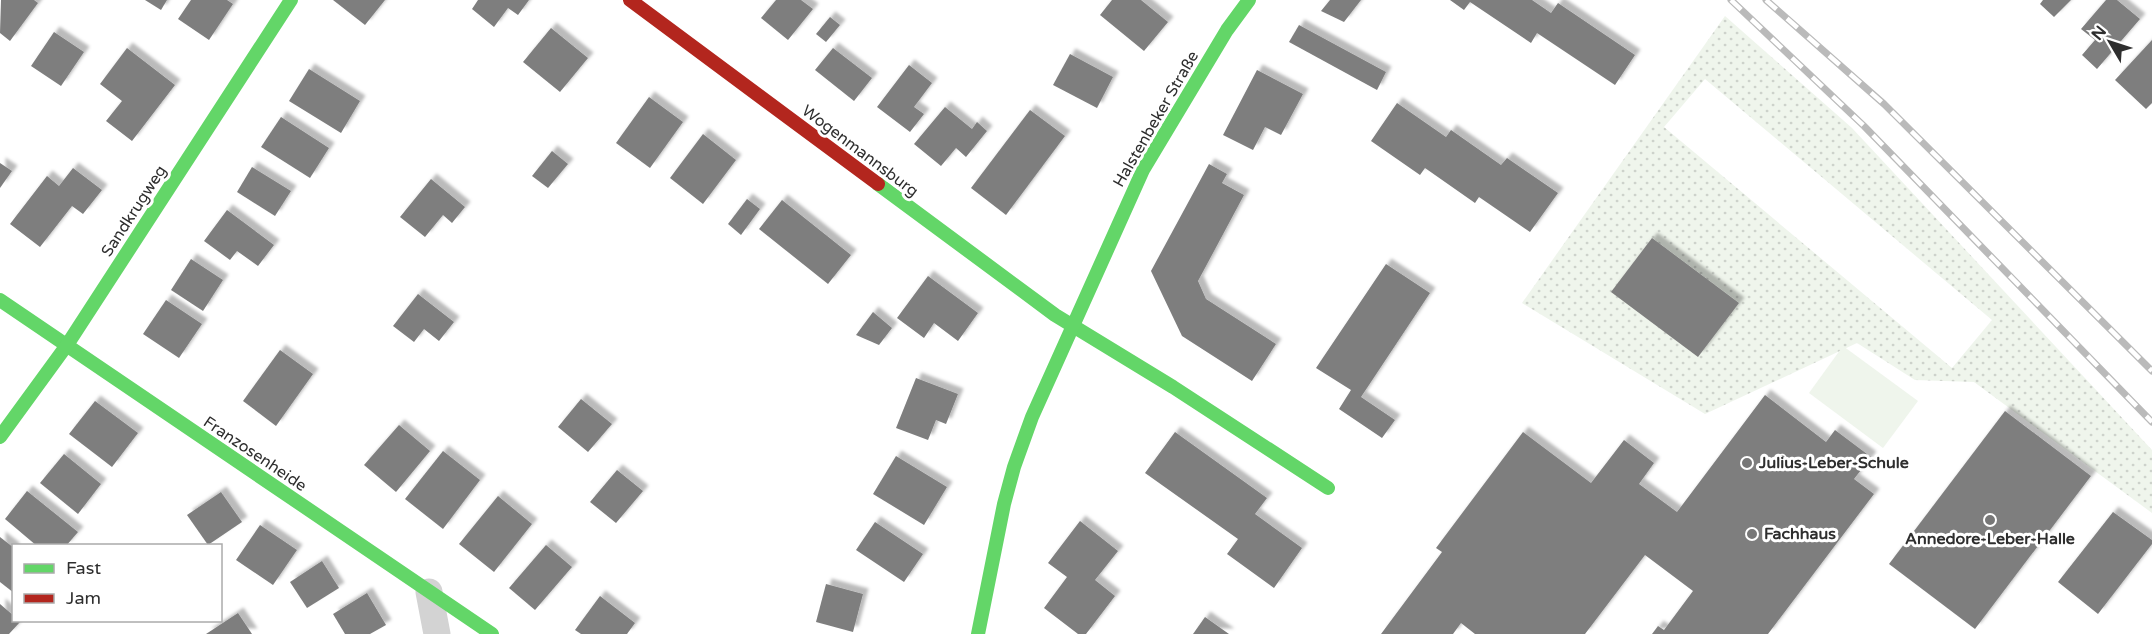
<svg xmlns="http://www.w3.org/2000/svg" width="2152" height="634" viewBox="0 0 2152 634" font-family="'Varela Round',sans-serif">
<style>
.grass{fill:url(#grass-dots);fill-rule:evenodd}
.pitch{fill:#eff5ec}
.building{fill:#7e7e7e;filter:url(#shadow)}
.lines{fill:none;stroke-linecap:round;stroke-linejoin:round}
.street{stroke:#d3d3d3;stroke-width:27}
.fast{stroke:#63d668;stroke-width:14}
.jam{stroke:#b3261e;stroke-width:14}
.rail-casing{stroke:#bababa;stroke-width:7}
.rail{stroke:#fff;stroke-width:4.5;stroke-dasharray:14;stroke-linecap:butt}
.poi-dot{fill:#777;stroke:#fff;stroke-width:2}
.labels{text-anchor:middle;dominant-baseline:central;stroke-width:6;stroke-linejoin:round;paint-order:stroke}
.street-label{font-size:16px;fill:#2e2e2e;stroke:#fff}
.poi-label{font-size:16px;font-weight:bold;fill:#2e2e2e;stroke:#fff;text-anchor:start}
</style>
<defs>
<pattern id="grass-dots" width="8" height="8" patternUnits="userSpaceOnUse" patternTransform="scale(1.5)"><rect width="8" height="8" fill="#eff5ec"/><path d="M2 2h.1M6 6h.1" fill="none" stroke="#cdd2cb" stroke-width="1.8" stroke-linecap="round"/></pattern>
<filter id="shadow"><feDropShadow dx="5.5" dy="-5.5" stdDeviation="1.5" flood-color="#0004"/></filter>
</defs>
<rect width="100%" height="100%" fill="#fff"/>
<!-- grass -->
<path class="grass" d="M1725,16L1852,128L2152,450V513L1974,382L1915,380L1857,343L1705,414L1522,303ZM1705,79L1992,320L1952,368L1664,127Z"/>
<!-- pitch -->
<path class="pitch" d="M1843,346L1918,401L1883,448L1809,393Z"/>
<!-- building -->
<g class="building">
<path d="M1,0H34L38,3L10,41L0,33Z"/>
<path d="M145,0H167L161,10Z"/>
<path d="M191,0H227L233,4L209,40L178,19Z"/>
<path d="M333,0H385L365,25Z"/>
<path d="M478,0H529L518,15L508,8L494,27L472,9Z"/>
<path d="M776,0H801L813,9L788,40L761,18Z"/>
<path d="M1112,0H1141L1168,22L1144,51L1100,15Z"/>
<path d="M1330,0H1361L1344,22L1321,11Z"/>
<path d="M1450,0H1532L1551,13L1558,3L1635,55L1615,85L1537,33L1531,43L1470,2L1464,10Z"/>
<path d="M2043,0H2071L2054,17L2040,4Z"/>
<path d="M2106,0H2117L2140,19L2097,69L2082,55L2095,40L2081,29Z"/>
<path d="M830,17L840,25L826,42L816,34Z"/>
<path d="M1299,25L1386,72L1377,90L1289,42Z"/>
<path d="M551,28L588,58L560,92L523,62Z"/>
<path d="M54,32L84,52L61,86L31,66Z"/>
<path d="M2152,40V103L2146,109L2115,80Z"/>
<path d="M127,48L175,85L132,141L106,121L122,101L100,84Z"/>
<path d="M833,48L872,78L854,101L815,70Z"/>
<path d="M1070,54L1113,77L1097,108L1053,85Z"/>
<path d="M909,65L932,83L914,107L924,114L910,132L877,107Z"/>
<path d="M309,69L360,101L341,133L289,101Z"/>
<path d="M1257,70L1303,94L1281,135L1265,127L1253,150L1223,135Z"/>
<path d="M649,97L683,122L650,168L616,143Z"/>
<path d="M1397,103L1446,137L1451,130L1501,165L1507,158L1558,193L1530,232L1479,197L1475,203L1425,168L1420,175L1371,141Z"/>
<path d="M945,107L972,129L977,122L987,131L966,157L956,148L941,166L914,144Z"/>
<path d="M1030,110L1065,136L1006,215L971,188Z"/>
<path d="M281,117L329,148L310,178L261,147Z"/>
<path d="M703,134L736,160L703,204L670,178Z"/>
<path d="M552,151L568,164L548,188L532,176Z"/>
<path d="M0,163L12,171L0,188Z"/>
<path d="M1209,164L1227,174L1222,183L1244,195L1198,281L1206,299L1276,344L1252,381L1182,336L1151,271Z"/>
<path d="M252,167L291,191L275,216L237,192Z"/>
<path d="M73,168L102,190L83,214L72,206L40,247L10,224L47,176L59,186Z"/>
<path d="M431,179L465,207L452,223L443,215L425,237L400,217Z"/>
<path d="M747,199L760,209L741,235L728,224Z"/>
<path d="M782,200L851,255L828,284L759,229Z"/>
<path d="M227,210L274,245L258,266L237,251L230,260L204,241Z"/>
<path d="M1652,238L1739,303L1698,357L1611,292Z"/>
<path d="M191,259L223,280L203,311L171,290Z"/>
<path d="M1386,264L1430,293L1361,397L1395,420L1382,438L1339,409L1351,390L1316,368Z"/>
<path d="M928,276L978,313L958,341L934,323L924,338L897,318Z"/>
<path d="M418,294L454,322L439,341L424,329L414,342L393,326Z"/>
<path d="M166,300L202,324L179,358L143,334Z"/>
<path d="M873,312L892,328L879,345L856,335Z"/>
<path d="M280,350L313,374L276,426L243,401Z"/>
<path d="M916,378L958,394L946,424L936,420L928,440L896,428Z"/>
<path d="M1765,395L1826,442L1835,430L1871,457L1854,479L1874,494L1768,634H1652L1658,626L1664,630L1693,591L1645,555L1585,634H1475L1461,623L1453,634H1381L1442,552L1436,548L1523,432L1591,483L1624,440L1654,463L1639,484L1677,512Z"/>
<path d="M581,399L612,424L588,452L558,427Z"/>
<path d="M95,401L138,433L112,467L69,434Z"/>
<path d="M2005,411L2091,476L1975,629L1889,564Z"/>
<path d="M399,425L430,451L396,492L364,465Z"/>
<path d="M1175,432L1267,498L1255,514L1302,548L1274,588L1227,554L1238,539L1145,473Z"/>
<path d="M443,451L480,480L443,529L405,499Z"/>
<path d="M64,454L101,484L78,514L40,483Z"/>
<path d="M896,456L947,487L924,525L873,494Z"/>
<path d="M617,470L643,491L616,523L590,502Z"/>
<path d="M27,491L78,532L66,546H37L5,519Z"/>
<path d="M221,492L242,522L208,545L187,515Z"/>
<path d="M498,496L532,524L494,572L459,544Z"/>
<path d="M2113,512L2152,540V544L2098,614L2058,582Z"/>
<path d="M1080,521L1118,551L1095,580L1115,596L1086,634H1078L1044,608L1067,577L1048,563Z"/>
<path d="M875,522L923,554L904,582L856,550Z"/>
<path d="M260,525L297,550L273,585L236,560Z"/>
<path d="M0,537L14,548V593L0,582Z"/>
<path d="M546,545L572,567L535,610L509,588Z"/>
<path d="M322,561L339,588L307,608L290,582Z"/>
<path d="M826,584L863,594L853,632L816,622Z"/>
<path d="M367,593L386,625L370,634H345L333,614Z"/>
<path d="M600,596L635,623L627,634H581L575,630Z"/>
<path d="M0,604L14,616V620L20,622L9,634H0Z"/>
<path d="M238,613L252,634H206Z"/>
<path d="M1205,617L1229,634H1193Z"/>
</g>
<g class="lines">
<!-- street -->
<path class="street" d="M429,592L437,634"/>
<!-- fast -->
<g class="fast">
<path d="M878,184L1055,315L1173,387L1328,488"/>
<path d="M0,300L492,634"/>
<path d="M0,437L67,345L291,0"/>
<path d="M978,634L1004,504L1014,467L1032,417L1143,170L1227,30L1249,0"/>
</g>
<!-- jam -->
<path class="jam" d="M630,0L878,184"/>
<!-- rail casing -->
<g class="rail-casing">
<g id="rail">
<path d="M1731,0L1864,126L2152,422"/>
<path d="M1766,0L1884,104L2152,371"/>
</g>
</g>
<!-- rail -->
<use href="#rail" class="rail"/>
</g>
<!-- markers -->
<g class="poi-dot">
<circle cx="1747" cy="463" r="6"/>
<circle cx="1990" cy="520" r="6"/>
<circle cx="1752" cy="534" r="6"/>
</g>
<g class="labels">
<!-- street labels -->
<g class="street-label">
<text transform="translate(1156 119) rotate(-60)">Halstenbeker Straße</text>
<text transform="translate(860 151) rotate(37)">Wogenmannsburg</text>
<text transform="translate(134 211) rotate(-57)">Sandkrugweg</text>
<text transform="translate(255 454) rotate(34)">Franzosenheide</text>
</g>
<!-- poi labels -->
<g class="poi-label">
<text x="1759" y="463">Julius-Leber-Schule</text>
<text x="1764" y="534">Fachhaus</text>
<text x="1990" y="539" text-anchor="middle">Annedore-Leber-Halle</text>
</g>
</g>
<!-- legend -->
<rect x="12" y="544" width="210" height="78" fill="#ffffff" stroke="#ababab" stroke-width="1.5"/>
<rect x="24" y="564" width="30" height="9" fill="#63d668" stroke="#ababab" stroke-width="1.5"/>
<text x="66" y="574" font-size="18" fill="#2e2e2e">Fast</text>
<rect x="24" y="594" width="30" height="9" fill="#b3261e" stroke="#ababab" stroke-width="1.5"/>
<text x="66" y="604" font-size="18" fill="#2e2e2e">Jam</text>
<!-- north arrow -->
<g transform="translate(2110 42) rotate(309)" stroke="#ffffff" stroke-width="4.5" paint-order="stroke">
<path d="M0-4.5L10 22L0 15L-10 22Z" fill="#2e2e2e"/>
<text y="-9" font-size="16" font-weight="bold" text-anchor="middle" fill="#2e2e2e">N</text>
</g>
</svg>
